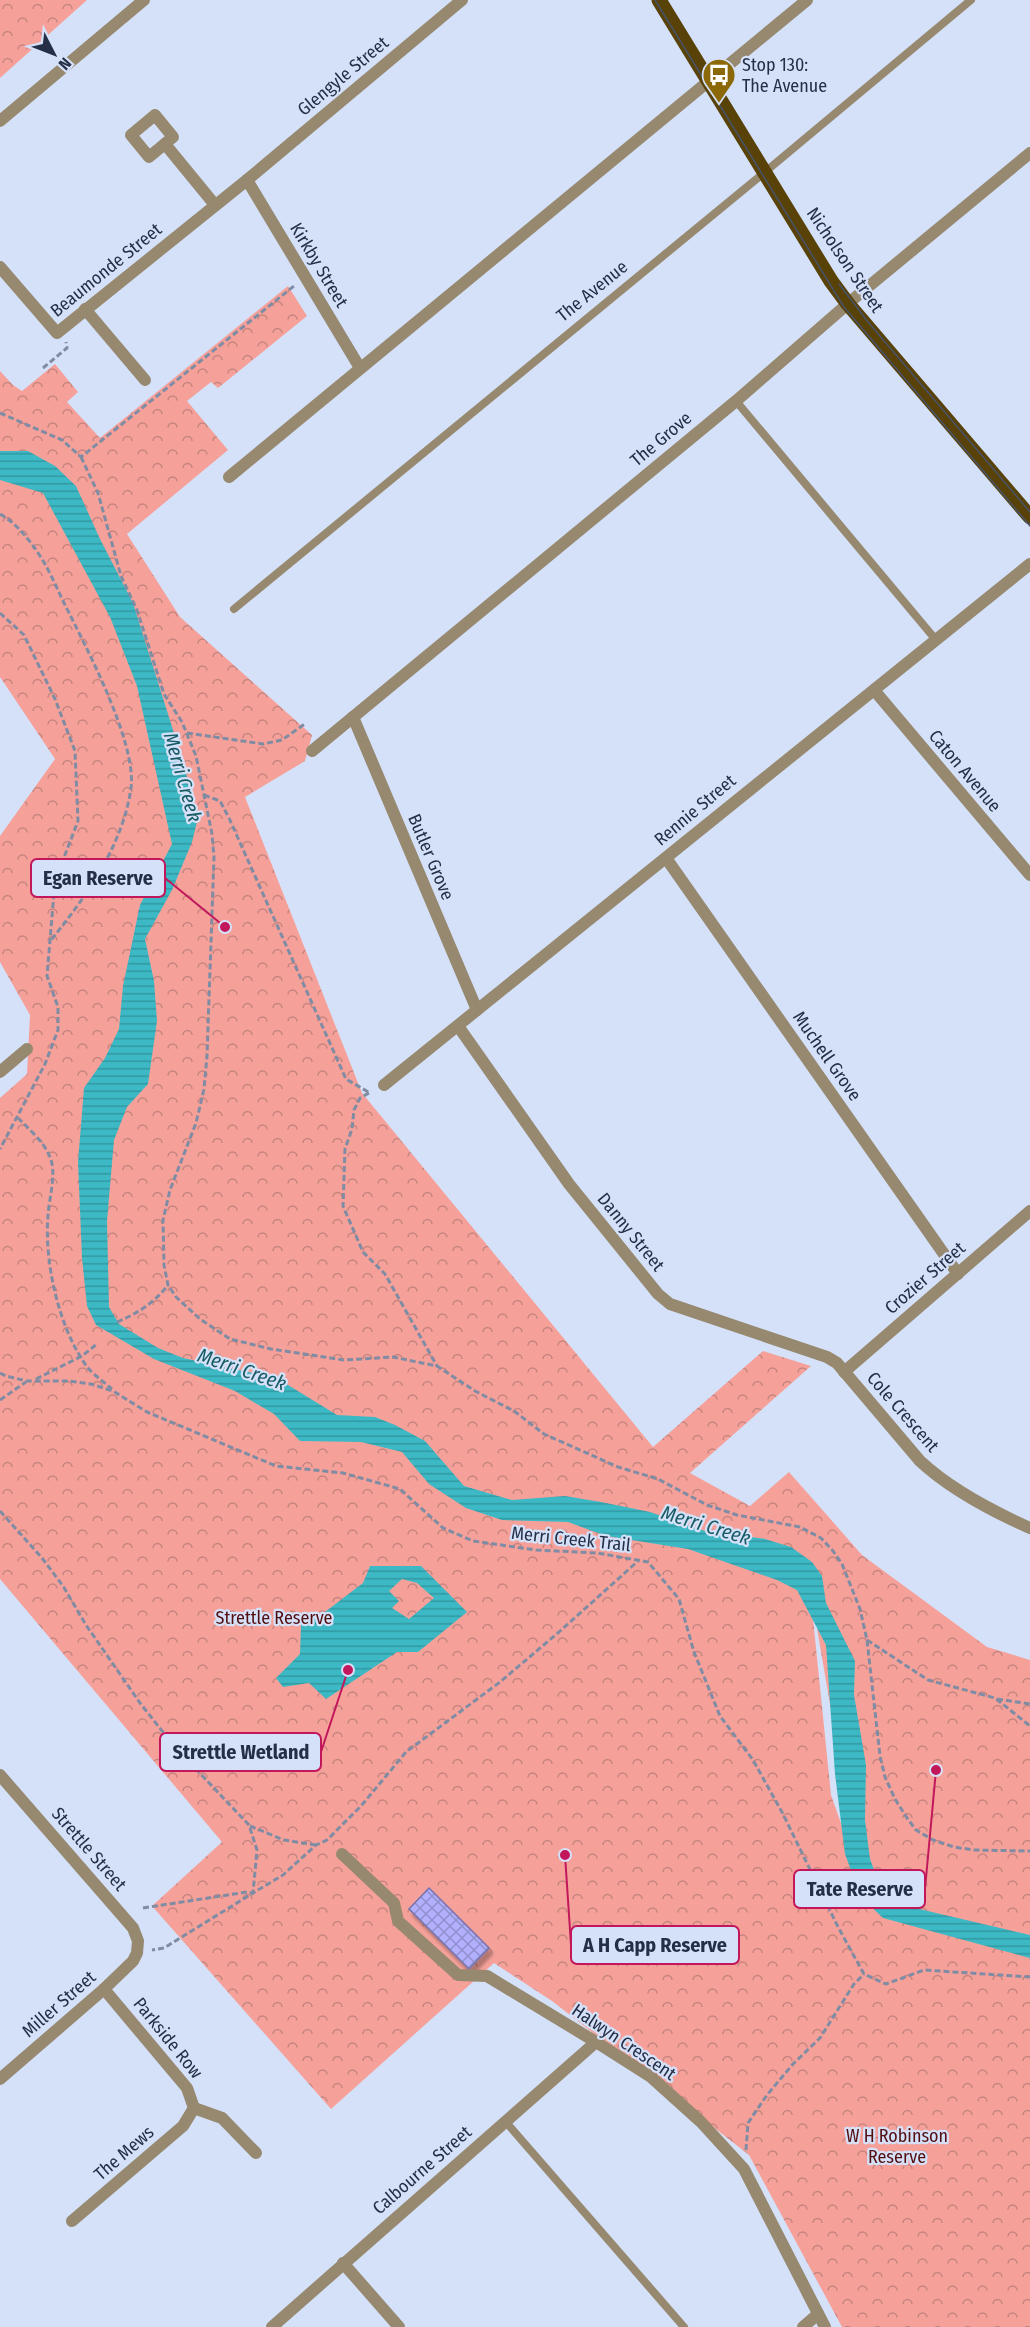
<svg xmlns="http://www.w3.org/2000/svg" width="1030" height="2327" viewBox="0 0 1030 2327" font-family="'Fira Sans Condensed',sans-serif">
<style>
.park{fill:url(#park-crowns);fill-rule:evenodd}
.water{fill:url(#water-rules);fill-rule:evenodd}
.building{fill:url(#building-cross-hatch);stroke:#7472ac;stroke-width:1.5;filter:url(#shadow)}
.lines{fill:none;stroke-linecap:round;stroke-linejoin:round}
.path{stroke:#808ca3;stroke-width:3;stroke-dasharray:6 3;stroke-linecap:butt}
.service{stroke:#96896f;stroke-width:8}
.minor{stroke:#96896f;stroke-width:12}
.primary{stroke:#584208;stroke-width:15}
.tram{stroke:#48536a;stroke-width:1.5}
.labels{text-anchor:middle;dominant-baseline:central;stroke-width:4.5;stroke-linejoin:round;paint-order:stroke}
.poi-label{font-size:18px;fill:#242f46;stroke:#d5e1f9;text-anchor:start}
.street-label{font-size:18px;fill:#242f46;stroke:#d5e1f9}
.park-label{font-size:18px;fill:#530f10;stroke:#d5e1f9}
.water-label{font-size:20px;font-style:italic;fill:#175b62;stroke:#d5e1f9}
.leader{fill:none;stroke:#c2185b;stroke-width:2}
.callout-dot{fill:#c2185b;stroke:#d5e1f9;stroke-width:2}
.callout{fill:#d5e1f9;stroke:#c2185b;stroke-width:2}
.callout-label{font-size:20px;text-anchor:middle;font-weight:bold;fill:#242f46}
</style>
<defs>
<pattern id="park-crowns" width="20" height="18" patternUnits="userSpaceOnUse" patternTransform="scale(1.5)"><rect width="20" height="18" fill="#f5a19a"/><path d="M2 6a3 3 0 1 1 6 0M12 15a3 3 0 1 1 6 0" fill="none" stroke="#c6847f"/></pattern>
<pattern id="water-rules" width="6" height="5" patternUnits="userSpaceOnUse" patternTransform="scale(1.5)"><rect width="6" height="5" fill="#3cb9c5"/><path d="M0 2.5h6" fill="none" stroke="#3297a2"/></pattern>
<pattern id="building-cross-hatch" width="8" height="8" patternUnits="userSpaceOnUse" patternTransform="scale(1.5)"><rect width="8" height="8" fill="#b2b0fc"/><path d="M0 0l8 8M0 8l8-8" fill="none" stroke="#9190ce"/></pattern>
<filter id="shadow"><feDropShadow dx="3.5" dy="6" stdDeviation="1.5" flood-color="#0004"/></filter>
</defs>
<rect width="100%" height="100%" fill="#d5e1f9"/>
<!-- park -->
<g class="park">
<path d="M0,0H87L0,78Z"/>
<path d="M288,286L307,316L218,388L211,382L187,401L228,450L127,534L180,617L312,735L305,761L245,797L362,1093L653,1447L763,1351L811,1366L690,1473L750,1506L789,1472L862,1555L987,1647L1030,1660V2327H842L749,2155L552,2001L494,1963L331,2109L152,1906L222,1842L0,1579V1098L27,1074L30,1015L0,962V836L55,759L0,677V371L13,385L22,391L55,364L78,392L67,402L100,438ZM811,1599H812L859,1874L831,1795Z"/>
</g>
<!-- water -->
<g class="water">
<path d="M0,451H28L55,466L76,486L100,539L133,603L185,768L197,822L192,842L172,890L145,939L154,981L157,1021L148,1084L127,1107L114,1140L107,1221L109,1307L119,1324L158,1348L183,1358L257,1374L288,1385L337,1415L375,1417L395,1425L425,1441L464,1486L512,1500L565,1496L601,1502L650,1512L705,1531L765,1539L791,1547L812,1562L822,1576L826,1603L855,1661L854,1695L866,1765L865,1820L870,1859L880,1886L894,1899L915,1908L1030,1935V1958L883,1918L861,1897L845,1854L835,1774L826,1645L797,1590L777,1580L688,1549L606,1536L568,1522L502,1520L466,1508L429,1484L402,1452L361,1442L300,1441L274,1414L235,1391L154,1359L96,1325L87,1306L82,1258L78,1162L84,1088L105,1058L119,1029L123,986L140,905L172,844L137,686L110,617L43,493L0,480Z"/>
<path d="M370,1566H421L467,1612L418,1652H397L326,1699L309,1683L283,1687L276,1678L300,1654L301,1625L309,1618L321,1615L363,1583ZM402,1579L417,1583L434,1598L409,1619L392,1608L399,1601L389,1591Z"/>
</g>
<!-- building -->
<path class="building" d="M429,1888L489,1948L469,1969L409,1909Z"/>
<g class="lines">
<!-- path -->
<g class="path">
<path d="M43,368L67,348L66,342"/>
<path d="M0,413L62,440L81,457L294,286"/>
<path d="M81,457L98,493L121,576L137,610L164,694L182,722L196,756L212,834L214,857L207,1056L204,1089L196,1123L170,1190L163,1220L164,1265L168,1285L176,1297L200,1319L230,1339L271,1349L344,1360L393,1357L437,1366L475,1391L514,1411L544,1434L618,1467L658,1479L707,1505L737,1515L800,1527L821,1538L833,1551L842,1564L860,1609L867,1640L880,1756L885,1777L895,1799L907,1818L916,1830L933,1840L954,1847L974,1850L1030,1851"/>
<path d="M0,514C17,524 29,539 40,556C50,571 57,589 65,605C86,647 137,743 131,788C123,845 86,897 51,940"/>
<path d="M0,613L24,635L55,699L75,751L78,821L55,881L47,976L58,1007V1030L45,1064L0,1149"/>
<path d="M187,733L263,744L282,740L306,723"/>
<path d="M204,795L220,801L229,818L346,1079L370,1093"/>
<path d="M369,1093L360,1098L354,1110L352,1129L345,1149L343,1206L363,1252L385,1274L437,1366"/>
<path d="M18,1118C29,1129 44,1142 50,1157C57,1174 49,1197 48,1216C44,1262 59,1330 88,1368C95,1376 104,1382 112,1389"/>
<path d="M117,1322C137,1314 155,1302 168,1285"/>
<path d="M0,1373L6,1376L27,1381H69L91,1384L113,1391L147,1412L276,1466L343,1473L400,1489L443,1528L473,1541L536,1550L597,1553L648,1562L679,1599L694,1652L720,1716L753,1760L783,1814L838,1927L864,1974L886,1984L924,1970L1030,1977"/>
<path d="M36,1379L82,1356L97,1344"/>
<path d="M0,1400L26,1382"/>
<path d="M0,1511L42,1558L63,1586L86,1625L140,1703L174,1746L249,1825L257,1850L253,1893L164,1948L152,1950"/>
<path d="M867,1640L928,1680L995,1698L1030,1726"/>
<path d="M997,1699L1030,1704"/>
<path d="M250,1826L284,1840L316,1845"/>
<path d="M143,1908L247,1892L253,1893L283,1875L316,1845L327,1840L361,1806L406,1752L500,1682L559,1632L638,1561"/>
<path d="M746,2150L748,2123L767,2095L793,2064L820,2038L854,1984L864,1974"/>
</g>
<!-- service -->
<g class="service">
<path d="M736,401L936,640"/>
<path d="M234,609L765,172L971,0"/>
<path d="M505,2121L684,2327"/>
</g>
<!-- minor -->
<g class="minor">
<path d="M155,115L173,137L149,157L131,135Z"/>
<path d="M0,121L144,0"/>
<path d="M165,144L215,205"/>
<path d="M247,180L360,368"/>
<path d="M0,267L57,333L247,180L462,0"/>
<path d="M85,309L145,380"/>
<path d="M229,477L807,0"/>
<path d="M874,690L1030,875"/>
<path d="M353,717L477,1010"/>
<path d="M312,751L736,401L851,301L1030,153"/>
<path d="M666,858L958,1274"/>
<path d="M458,1026L569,1184L658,1294L670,1304L827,1357L837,1363L920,1461C949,1488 994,1512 1030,1528"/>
<path d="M0,1072L27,1049"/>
<path d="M384,1085L1030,564"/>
<path d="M844,1372L1030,1211"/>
<path d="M0,1775L133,1928L138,1941L137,1953L133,1961L104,1989L0,2079"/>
<path d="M342,1854L394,1903L398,1921L458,1975L487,1976L596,2042L651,2077L701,2122L744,2169L825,2327"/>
<path d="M104,1989L187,2088L194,2108"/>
<path d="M194,2108L222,2118L256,2153"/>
<path d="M72,2221L183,2126L194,2108"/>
<path d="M343,2263L399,2327"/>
<path d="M272,2327L596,2042"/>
<path d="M803,2327L818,2314"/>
</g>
<!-- primary -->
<path class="primary" d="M659,0L831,281L848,304L1030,517"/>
<!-- tram -->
<g class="tram">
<path d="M655,0L844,307L1030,526"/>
<path d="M839,284L868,322L1030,512"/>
</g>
</g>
<!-- icons -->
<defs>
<g id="bus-pin" transform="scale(1.725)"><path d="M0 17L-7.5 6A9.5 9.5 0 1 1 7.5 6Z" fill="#8b6808" stroke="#d5e1f9"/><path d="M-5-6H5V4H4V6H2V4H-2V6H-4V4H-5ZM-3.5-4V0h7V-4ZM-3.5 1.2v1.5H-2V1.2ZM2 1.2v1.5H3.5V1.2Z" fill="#fff"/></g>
</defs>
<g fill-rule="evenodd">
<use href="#bus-pin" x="719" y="75"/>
</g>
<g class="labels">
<!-- poi labels -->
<g class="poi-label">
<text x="742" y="65">Stop 130:<tspan x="742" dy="21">The Avenue</tspan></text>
</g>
<!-- street labels -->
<g class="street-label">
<text transform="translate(343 76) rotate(-40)">Glengyle Street</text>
<text transform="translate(845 260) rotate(56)">Nicholson Street</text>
<text transform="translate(319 265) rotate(59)">Kirkby Street</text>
<text transform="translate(106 270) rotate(-39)">Beaumonde Street</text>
<text transform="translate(592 291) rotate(-39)">The Avenue</text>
<text transform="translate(661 439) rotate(-40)">The Grove</text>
<text transform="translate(965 771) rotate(50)">Caton Avenue</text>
<text transform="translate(695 810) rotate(-40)">Rennie Street</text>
<text transform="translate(431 857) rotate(67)">Butler Grove</text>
<text transform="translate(827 1056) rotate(55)">Muchell Grove</text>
<text transform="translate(631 1232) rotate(51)">Danny Street</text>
<text transform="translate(925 1278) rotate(-41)">Crozier Street</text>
<text transform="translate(903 1412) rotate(49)">Cole Crescent</text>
<text transform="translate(571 1539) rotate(6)">Merri Creek Trail</text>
<text transform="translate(89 1849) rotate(49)">Strettle Street</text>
<text transform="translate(59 2004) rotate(-41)">Miller Street</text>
<text transform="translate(168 2038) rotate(51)">Parkside Row</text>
<text transform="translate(624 2042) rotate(34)">Halwyn Crescent</text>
<text transform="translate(124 2153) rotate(-41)">The Mews</text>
<text transform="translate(422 2170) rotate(-41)">Calbourne Street</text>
</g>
<!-- park labels -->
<g class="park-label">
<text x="274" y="1618">Strettle Reserve</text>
<text x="897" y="2136">W H Robinson<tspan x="897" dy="21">Reserve</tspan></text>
</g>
<!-- water labels -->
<g class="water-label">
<text transform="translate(183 777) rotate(74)">Merri Creek</text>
<text transform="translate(242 1369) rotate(19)">Merri Creek</text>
<text transform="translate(706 1525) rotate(17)">Merri Creek</text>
</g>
</g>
<!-- callouts -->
<path class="leader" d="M225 927L165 878M348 1670L321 1752M936 1770L925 1889M565 1855L571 1945"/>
<g class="callout-dot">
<circle cx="225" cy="927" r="6"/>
<circle cx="348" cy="1670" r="6"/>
<circle cx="936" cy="1770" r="6"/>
<circle cx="565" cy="1855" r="6"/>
</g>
<g class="callout">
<rect x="31" y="859" width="134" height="38" rx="6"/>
<rect x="160" y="1733" width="161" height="38" rx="6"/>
<rect x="794" y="1870" width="131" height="38" rx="6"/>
<rect x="571" y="1926" width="168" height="38" rx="6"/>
</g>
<g class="callout-label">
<text x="98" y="885">Egan Reserve</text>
<text x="241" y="1759">Strettle Wetland</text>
<text x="860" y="1896">Tate Reserve</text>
<text x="655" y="1952">A H Capp Reserve</text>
</g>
<!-- north arrow -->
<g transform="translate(54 54) rotate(132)" stroke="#d5e1f9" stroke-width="4.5" paint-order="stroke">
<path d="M0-4.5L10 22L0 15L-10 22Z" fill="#242f46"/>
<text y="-9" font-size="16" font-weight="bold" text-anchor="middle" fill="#242f46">N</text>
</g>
</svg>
